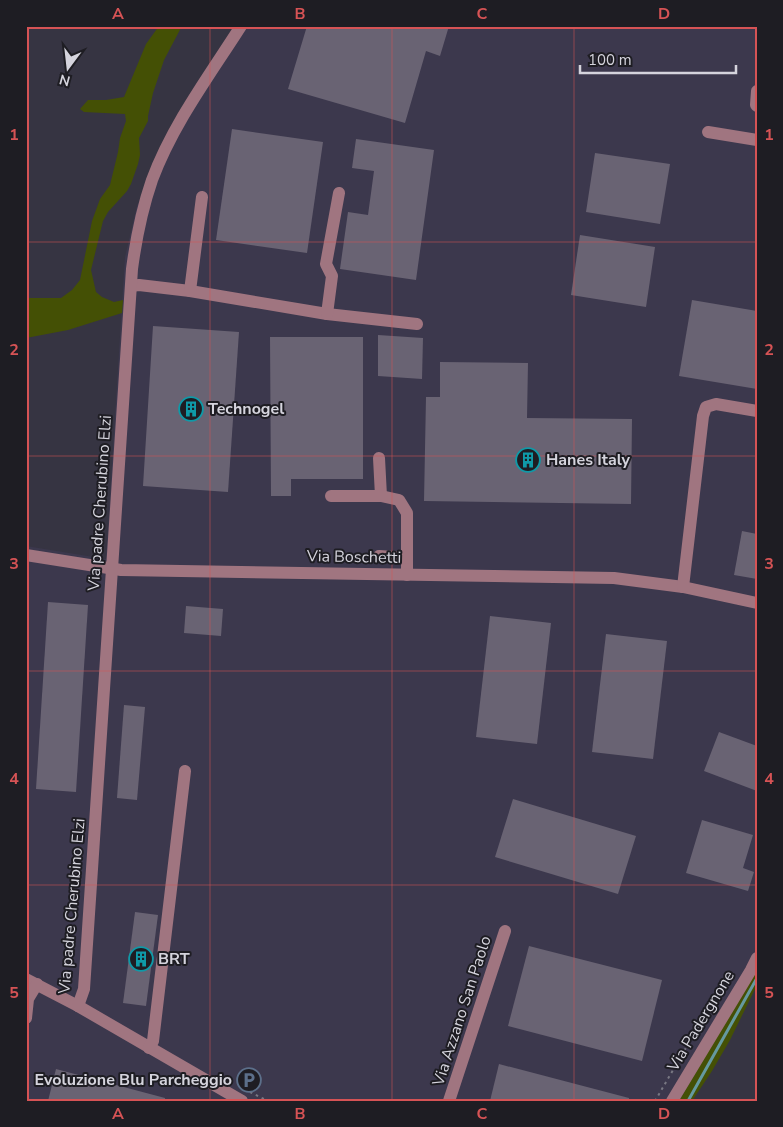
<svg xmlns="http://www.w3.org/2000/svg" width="783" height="1127" viewBox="0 0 783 1127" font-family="'Nunito Sans',sans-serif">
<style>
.built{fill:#3c384d}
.green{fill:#445005}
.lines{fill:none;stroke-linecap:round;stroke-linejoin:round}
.stream{stroke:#65999f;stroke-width:3}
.building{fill:#696373}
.path{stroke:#797883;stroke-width:2;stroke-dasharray:2.5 4;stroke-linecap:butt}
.minor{stroke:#a07580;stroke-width:12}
.grid{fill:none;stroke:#d65355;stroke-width:1;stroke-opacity:0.55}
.labels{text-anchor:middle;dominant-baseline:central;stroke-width:4;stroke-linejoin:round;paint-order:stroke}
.poi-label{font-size:16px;font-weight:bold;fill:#d5d4dd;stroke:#1e1d23;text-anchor:start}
.street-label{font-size:16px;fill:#d5d4dd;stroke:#1e1d23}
.neatline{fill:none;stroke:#d65355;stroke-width:2}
.grid-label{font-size:16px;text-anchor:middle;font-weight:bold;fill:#d65355}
</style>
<rect width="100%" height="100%" fill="#363442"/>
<!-- built -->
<path class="built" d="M234,26H757V968L679,1101H26V546L106,559L125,257L137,206L179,114Z"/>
<!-- green -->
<g class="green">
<path d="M159,26H182L164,60L153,93L148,116V121L139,138L140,155L138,164L131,184L127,191L108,212L103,221L91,270L96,292L102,297L114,302L123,300L122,313L68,330L26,338V298H61L72,290L80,280L92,221L100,199L110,185L118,152L120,138L126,121L125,114L84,112L80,109L88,100H106L124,97L146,44Z"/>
<path d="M757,968V985L730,1040L712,1071L692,1101H679Z"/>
</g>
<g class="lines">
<!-- stream -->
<path class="stream" d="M688,1101L757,978"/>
</g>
<!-- building -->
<g class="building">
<path d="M307,26H449L440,56L426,51L405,123L288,89Z"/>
<path d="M232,129L323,142L307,253L216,240Z"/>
<path d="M356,139L434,150L416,280L340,269L348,212L368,215L374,171L352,168Z"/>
<path d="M595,153L670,164L660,224L586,212Z"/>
<path d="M580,235L655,247L646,307L571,295Z"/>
<path d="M692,300L757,311V389L679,376Z"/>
<path d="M153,326L239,332L228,492L143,486Z"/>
<path d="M378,335L423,338L422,379L378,376Z"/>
<path d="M270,337H363V479H291V496H271Z"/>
<path d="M440,362L528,363L527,418L632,419L631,504L424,501L426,397H440Z"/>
<path d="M742,531L757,534V579L734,575Z"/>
<path d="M48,602L88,605L76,792L36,789Z"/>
<path d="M186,606L223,609L221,636L184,633Z"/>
<path d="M490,616L551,623L537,744L476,737Z"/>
<path d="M606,634L667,641L653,759L592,752Z"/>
<path d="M124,705L145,707L137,800L117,798Z"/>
<path d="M719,732L757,746V791L704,771Z"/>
<path d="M513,799L636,836L618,894L495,857Z"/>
<path d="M702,820L753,835L743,868L754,872L748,891L686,873Z"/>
<path d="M135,912L158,915L146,1006L123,1003Z"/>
<path d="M529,946L662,980L642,1061L508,1026Z"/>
<path d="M499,1064L629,1098V1101H490Z"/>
<path d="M56,1069L165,1098V1101H48Z"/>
</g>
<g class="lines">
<!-- path -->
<g class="path">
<path d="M250,1092L268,1101"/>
<path d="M655,1101L719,991L723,993"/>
</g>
<!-- minor -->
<g class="minor">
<path d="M757,91L756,105L757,106"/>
<path d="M708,132L757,140"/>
<path d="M131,286L139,285L190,291L327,314L417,324"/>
<path d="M190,291L202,197"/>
<path d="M327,314L332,276L326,264L339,193"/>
<path d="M379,458L381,496"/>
<path d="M331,496H381L399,500L407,513V575"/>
<path d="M26,555L121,570L614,578L683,587L757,603"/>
<path d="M379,556L407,558"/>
<path d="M683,587L703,416L706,407L716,404L757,411"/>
<path d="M26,979L78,1006L242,1101"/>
<path d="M78,1006L84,989L132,269C136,239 142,209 152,180C173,124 209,76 241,26"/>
<path d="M26,1018L28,999L37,984"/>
<path d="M149,1048L153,1041L185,771"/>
<path d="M449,1101L505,931"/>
<path d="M672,1101L751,970L757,958"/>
</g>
</g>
<!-- grid -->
<path class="grid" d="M210,26V1101M392,26V1101M574,26V1101M26,242H757M26,456H757M26,671H757M26,885H757"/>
<!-- icons -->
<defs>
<g id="building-ring" transform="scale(1.25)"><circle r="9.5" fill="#1e1d23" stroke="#0f9aa8" stroke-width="1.5"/><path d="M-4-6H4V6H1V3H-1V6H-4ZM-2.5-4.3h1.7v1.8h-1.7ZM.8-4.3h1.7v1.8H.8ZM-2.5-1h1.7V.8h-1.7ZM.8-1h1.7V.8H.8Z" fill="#0f9aa8"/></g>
<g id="parking-ring" transform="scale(1.25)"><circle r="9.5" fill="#1e1d23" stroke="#5c6f8a" stroke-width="1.5"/><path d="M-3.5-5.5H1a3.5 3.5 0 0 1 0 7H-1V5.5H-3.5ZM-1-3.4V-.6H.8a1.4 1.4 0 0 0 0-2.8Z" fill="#5c6f8a"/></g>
</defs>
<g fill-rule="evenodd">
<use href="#building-ring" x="191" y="409"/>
<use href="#building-ring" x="528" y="460"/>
<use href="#building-ring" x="141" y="959"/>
<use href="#parking-ring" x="249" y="1080"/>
</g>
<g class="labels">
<!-- poi labels -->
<g class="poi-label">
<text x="208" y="409">Technogel</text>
<text x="546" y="460">Hanes Italy</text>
<text x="158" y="959">BRT</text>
<text x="232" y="1080" text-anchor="end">Evoluzione Blu Parcheggio</text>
</g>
<!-- street labels -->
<g class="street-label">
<text transform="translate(100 503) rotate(-86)">Via padre Cherubino Elzi</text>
<text transform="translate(354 557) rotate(1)">Via Boschetti</text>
<text transform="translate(72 906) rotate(-85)">Via padre Cherubino Elzi</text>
<text transform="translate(462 1011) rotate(-72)">Via Azzano San Paolo</text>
<text transform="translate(701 1021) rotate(-59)">Via Padergnone</text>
</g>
</g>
<!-- border -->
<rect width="783" height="1127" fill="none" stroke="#1e1d23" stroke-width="55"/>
<!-- north arrow -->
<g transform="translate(68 68) rotate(195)" stroke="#1e1d23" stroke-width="4" paint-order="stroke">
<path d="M0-4L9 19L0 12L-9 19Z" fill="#d5d4dd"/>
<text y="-8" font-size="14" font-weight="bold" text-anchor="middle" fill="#d5d4dd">N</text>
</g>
<!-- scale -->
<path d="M580 65v8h156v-8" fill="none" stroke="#d5d4dd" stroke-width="2.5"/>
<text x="588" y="65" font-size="15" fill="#d5d4dd" stroke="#1e1d23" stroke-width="4" paint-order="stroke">100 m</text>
<rect x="28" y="28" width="728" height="1072" class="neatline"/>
<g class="grid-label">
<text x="118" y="19">A</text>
<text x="300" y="19">B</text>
<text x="482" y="19">C</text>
<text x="664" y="19">D</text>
<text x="14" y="140">1</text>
<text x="769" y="140">1</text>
<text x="14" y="355">2</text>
<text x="769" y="355">2</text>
<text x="14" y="569">3</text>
<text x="769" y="569">3</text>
<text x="14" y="784">4</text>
<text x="769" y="784">4</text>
<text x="14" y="998">5</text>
<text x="769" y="998">5</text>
<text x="118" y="1119">A</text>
<text x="300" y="1119">B</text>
<text x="482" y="1119">C</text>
<text x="664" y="1119">D</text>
</g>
</svg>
